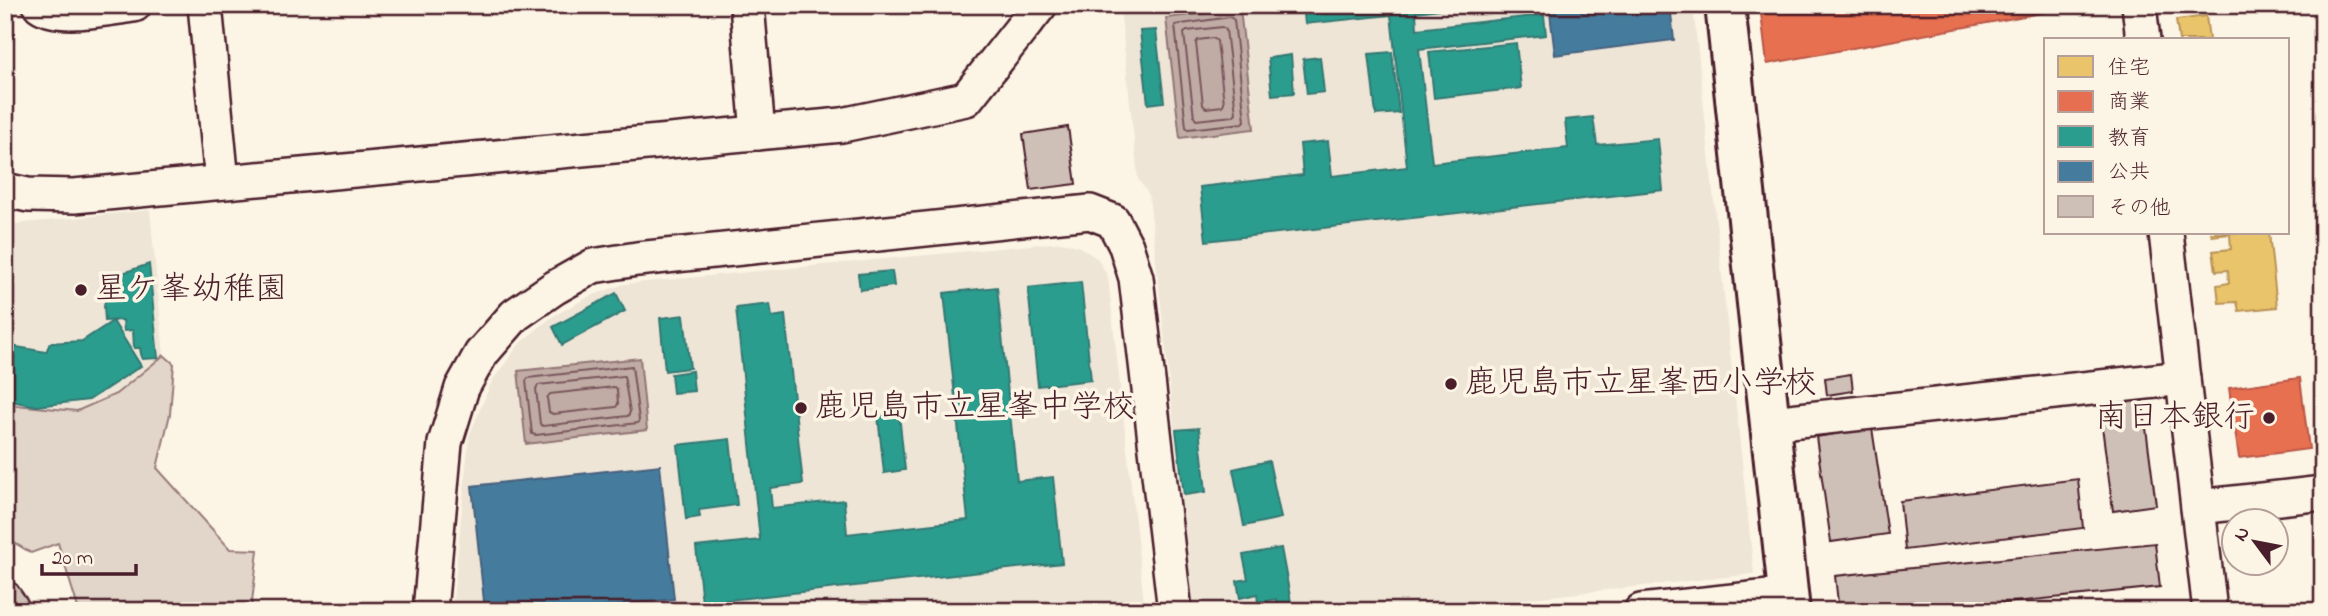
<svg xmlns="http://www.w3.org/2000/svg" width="2328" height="616" viewBox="0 0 2328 616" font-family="'Indie Flower','Klee One',sans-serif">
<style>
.built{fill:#eee5d7}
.green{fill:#e2d5ca;stroke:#967a7a;stroke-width:2}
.water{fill:#c0aca5;stroke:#917474;stroke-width:2}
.homes{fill:#e9c46a;stroke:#b99257;stroke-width:2}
.shops{fill:#e76f51;stroke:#b85746;stroke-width:2}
.schools{fill:#2a9d8f;stroke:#347771;stroke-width:2}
.public{fill:#457b9d;stroke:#465f7b;stroke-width:2}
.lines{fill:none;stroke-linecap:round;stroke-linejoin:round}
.shore{stroke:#79575c;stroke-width:2}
.building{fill:#cfc0b7;stroke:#4a1f2b;stroke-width:2}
.street-casing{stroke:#4a1f2b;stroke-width:38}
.secondary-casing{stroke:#4a1f2b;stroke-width:44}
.street{stroke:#fcf5e5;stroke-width:33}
.secondary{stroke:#fcf5e5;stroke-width:38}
.poi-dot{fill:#4a1f2b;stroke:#fcf5e5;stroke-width:2.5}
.labels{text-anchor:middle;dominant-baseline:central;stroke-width:7;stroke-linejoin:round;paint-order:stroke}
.poi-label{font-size:32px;fill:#4a1f2b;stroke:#fcf5e5;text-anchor:start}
</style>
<rect width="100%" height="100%" fill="#fcf5e5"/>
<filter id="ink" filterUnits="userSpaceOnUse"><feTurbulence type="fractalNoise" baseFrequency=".0143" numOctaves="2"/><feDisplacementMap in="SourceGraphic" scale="14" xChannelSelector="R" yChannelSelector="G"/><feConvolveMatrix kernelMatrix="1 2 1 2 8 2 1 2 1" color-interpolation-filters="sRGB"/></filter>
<g filter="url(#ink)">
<!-- built -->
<g class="built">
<path d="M1123,5H1693L1754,574L1412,611H1194L1149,195L1138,179L1120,8Z"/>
<path d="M150,210L164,355L116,394L77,411L5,404V225Z"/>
<path d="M1062,242L1078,246L1098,259L1108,277L1145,611H452L469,436L492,381L520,343L552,317L588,297L624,284Z"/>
</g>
<!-- green -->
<path class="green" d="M164,355L174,364L170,414L157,468L230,549L258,550L251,611H79L58,543L31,553L5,537V404L77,411L116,394Z"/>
<!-- water -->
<g class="water">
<path d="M1240,9L1254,129L1180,138L1166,18Z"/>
<path d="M640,358L647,430L526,444L518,371Z"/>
</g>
<!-- homes -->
<g class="homes">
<path d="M2206,16L2209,40H2179L2176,20Z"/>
<path d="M2211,233H2269L2277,307L2239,311L2237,302L2219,303L2217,285L2229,283L2228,270L2216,271L2213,251L2231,249L2230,234L2212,236Z"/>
</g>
<!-- shops -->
<g class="shops">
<path d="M1760,5H2083L1767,64Z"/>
<path d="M2300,378L2309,449L2239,458L2229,388Z"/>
</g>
<!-- schools -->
<g class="schools">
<path d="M1303,5H1472L1416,12L1417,29L1544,15L1546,35L1419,49L1432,163L1568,148L1565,120L1593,117L1597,145L1658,139L1663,190L1206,241L1200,187L1303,175L1300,144L1328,141L1332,176L1407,167L1391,15L1305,24Z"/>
<path d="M1156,30L1164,102L1148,104L1140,31Z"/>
<path d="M1516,43L1521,88L1434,98L1429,52Z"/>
<path d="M1392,52L1399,113L1376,115L1369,54Z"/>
<path d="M1291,55L1294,93L1272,95L1268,58Z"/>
<path d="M1320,57L1324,92L1307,94L1303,59Z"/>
<path d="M149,264L158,358L142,359L140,348H134L133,330L124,331L123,320L105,321L104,305L109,290L117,280L125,272Z"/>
<path d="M892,271L894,286L860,290L858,274Z"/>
<path d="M1081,282L1091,380L1038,386L1028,288Z"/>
<path d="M997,287L1017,481L1053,477L1062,563L702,603L696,547L760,540L736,308L770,304L772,317L785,315L803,484L770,488L772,508L844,500L847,534L968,520L944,293Z"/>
<path d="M616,293L625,311L562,345L553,327Z"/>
<path d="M684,315L690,368L665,371L660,318Z"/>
<path d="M113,321L141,366L89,400L37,406L5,400V345L46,352L50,343L82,341Z"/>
<path d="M692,371L694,391L673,393L671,374Z"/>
<path d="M899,414L905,470L884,473L878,416Z"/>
<path d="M1199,428L1206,492L1184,495L1176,430Z"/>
<path d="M730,439L737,505L699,510L700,517L686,519L678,445Z"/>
<path d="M1269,461L1281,518L1244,526L1233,469Z"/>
<path d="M1281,548L1291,602L1277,605L1276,599L1258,603L1257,594L1240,598L1237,581L1248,579L1243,555Z"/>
</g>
<!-- public -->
<g class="public">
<path d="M1549,5H1670L1674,40L1555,55Z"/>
<path d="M660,465L674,599L568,611H485L472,486Z"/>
</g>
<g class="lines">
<!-- shore -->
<g class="shore">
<path d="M1230,17L1234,20L1245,121L1243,123L1188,129L1186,127L1175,25Z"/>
<path d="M1222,27L1226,30L1236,113L1233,116L1196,120L1194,117L1184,33L1187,31Z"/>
<path d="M1213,38L1217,41L1224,103L1222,106L1206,108L1203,105L1196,43L1198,40Z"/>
<path d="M632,366L639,420L638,423L536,435L532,434L526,381L528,378Z"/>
<path d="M624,376L630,412L628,416L543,426L540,424L536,389L538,385Z"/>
<path d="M614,387L617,390L618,404L616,407L553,414L549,412L547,398L550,394Z"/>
</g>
</g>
<!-- building -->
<g class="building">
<path d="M1068,127L1076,184L1031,190L1023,134Z"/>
<path d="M1851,374L1853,391L1827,395L1825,378Z"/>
<path d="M2142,397L2156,505L2113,511L2099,403Z"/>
<path d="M1872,428L1888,534L1831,542L1816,437Z"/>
<path d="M2078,479L2083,528L1905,550L1900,501Z"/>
<path d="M2155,543L2160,587L1927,611H1839L1835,576Z"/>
<path d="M5,577L17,585L35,611H5Z"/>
</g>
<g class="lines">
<!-- street casing -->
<g class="street-casing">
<g id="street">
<path d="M40,5C59,19 110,8 134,5"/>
<path d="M205,5L222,182"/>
<path d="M747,5L758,133"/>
<path d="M2139,5L2143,40"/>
<path d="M5,190L28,195L74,196L842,125L966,99L1040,5"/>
<path d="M2166,233L2210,611"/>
<path d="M1771,423L2183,378"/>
<path d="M2198,507L2323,493"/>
<path d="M430,611L445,443L462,388L481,354L515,315L554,288L593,266L637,259L1090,212L1113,221L1126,246L1136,278L1175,611"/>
<path d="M1641,611L1788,595"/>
</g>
</g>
<!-- secondary casing -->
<g class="secondary-casing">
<path id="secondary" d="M1725,5L1790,611"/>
</g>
<!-- street -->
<use href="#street" class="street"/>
<!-- secondary -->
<use href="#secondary" class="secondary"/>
</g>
</g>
<!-- markers -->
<g class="poi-dot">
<circle cx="81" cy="290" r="7"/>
<circle cx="1451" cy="384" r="7"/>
<circle cx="801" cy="408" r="7"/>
<circle cx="2269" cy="418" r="7"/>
</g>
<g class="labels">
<!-- poi labels -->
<g class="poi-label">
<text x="95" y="290">星ケ峯幼稚園</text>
<text x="1465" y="384">鹿児島市立星峯西小学校</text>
<text x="815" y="408">鹿児島市立星峯中学校</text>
<text x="2255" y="418" text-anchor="end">南日本銀行</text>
</g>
</g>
<!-- margin -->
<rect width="2328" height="616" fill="none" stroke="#fcf5e5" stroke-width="28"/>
<rect x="14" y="14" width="2300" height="588" fill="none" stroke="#4a1f2b" stroke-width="2.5" filter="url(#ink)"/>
<!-- legend -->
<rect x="2044" y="38" width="245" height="196" fill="#fcf5e5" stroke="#b59f9b" stroke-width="2"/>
<rect x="2058" y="56" width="35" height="21" fill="#e9c46a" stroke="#b59f9b" stroke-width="2"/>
<text x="2108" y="74" font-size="21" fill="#4a1f2b">住宅</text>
<rect x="2058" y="91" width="35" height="21" fill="#e76f51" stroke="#b59f9b" stroke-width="2"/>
<text x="2108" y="108" font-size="21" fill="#4a1f2b">商業</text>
<rect x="2058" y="126" width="35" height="21" fill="#2a9d8f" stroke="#b59f9b" stroke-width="2"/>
<text x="2108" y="144" font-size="21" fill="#4a1f2b">教育</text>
<rect x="2058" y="161" width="35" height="21" fill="#457b9d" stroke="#b59f9b" stroke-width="2"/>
<text x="2108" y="178" font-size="21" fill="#4a1f2b">公共</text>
<rect x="2058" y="196" width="35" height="21" fill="#cfc0b7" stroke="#b59f9b" stroke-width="2"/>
<text x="2108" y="214" font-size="21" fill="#4a1f2b">その他</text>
<!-- north arrow -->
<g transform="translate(2255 542) rotate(302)"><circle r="33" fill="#fcf5e5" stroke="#b59f9b" stroke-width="2"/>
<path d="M0-5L12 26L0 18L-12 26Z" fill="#4a1f2b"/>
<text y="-10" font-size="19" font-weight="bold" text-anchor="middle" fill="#4a1f2b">N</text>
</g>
<!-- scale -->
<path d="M42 564v10h94v-10" fill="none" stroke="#4a1f2b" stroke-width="3.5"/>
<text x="52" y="564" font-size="21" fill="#4a1f2b" stroke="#fcf5e5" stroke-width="5" paint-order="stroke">20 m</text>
</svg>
